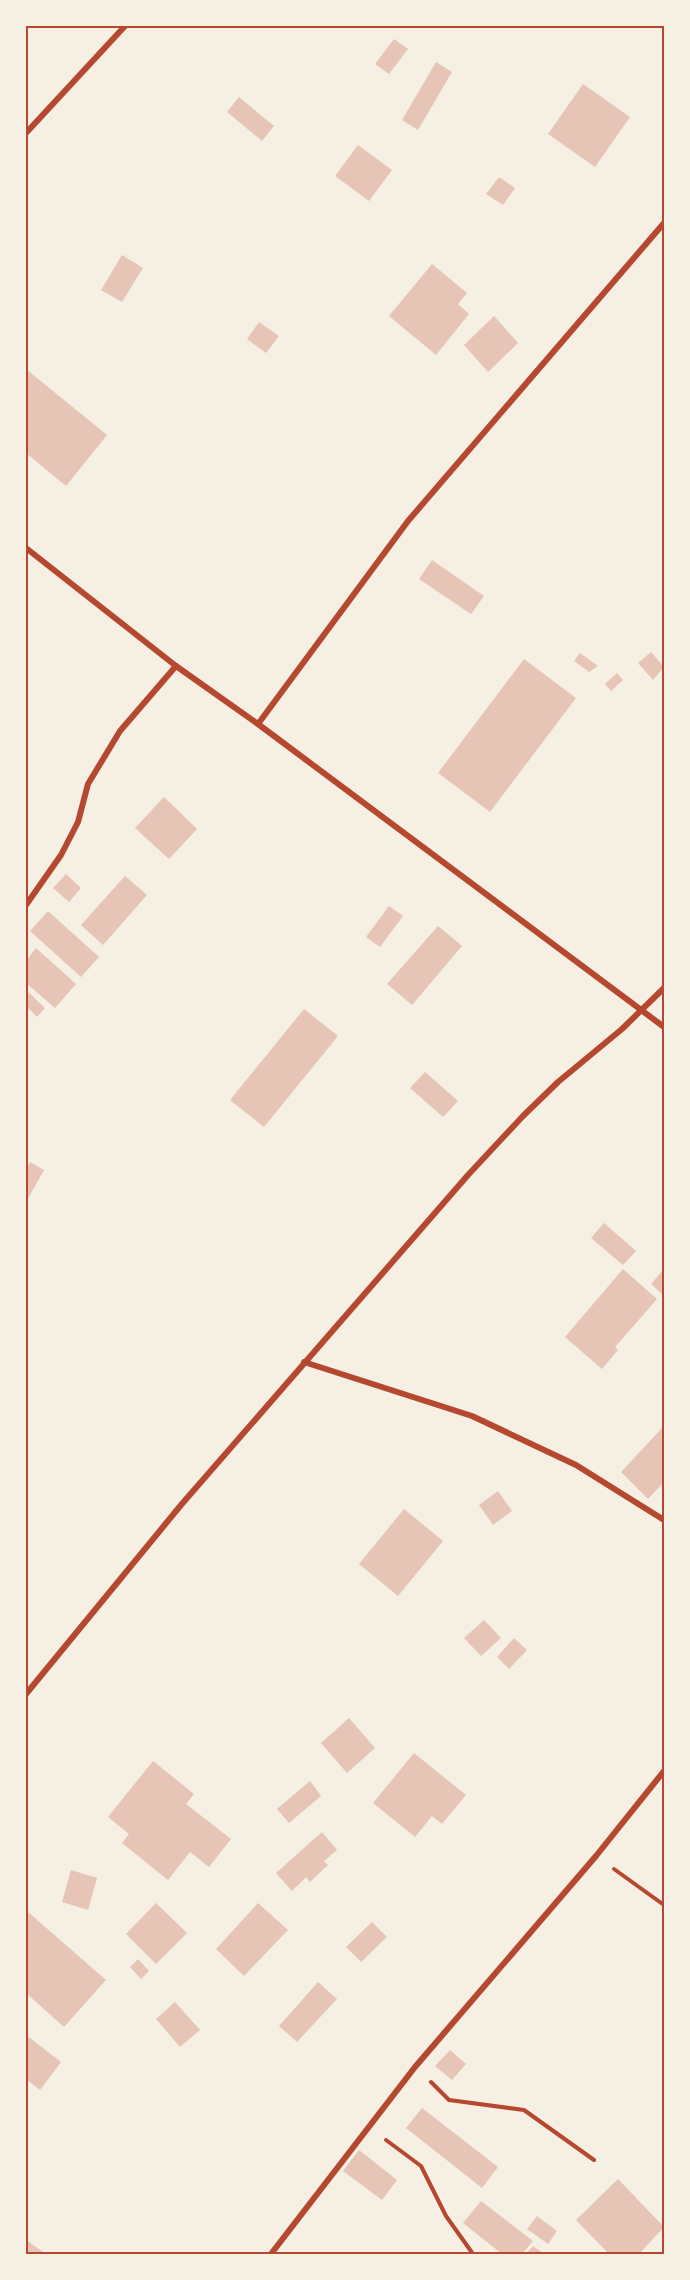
<svg xmlns="http://www.w3.org/2000/svg" width="690" height="2280" viewBox="0 0 690 2280" font-family="Helvetica,sans-serif">
<style>
.building{fill:#e6c5b7}
.lines{fill:none;stroke-linecap:round;stroke-linejoin:round}
.path{stroke:#b5482f;stroke-width:4}
.minor{stroke:#b5482f;stroke-width:6}
.neatline{fill:none;stroke:#b5482f;stroke-width:2}
</style>
<rect width="100%" height="100%" fill="#f6efe4"/>
<!-- building -->
<g class="building">
<path d="M394,39L408,49L389,74L375,64Z"/>
<path d="M436,62L452,72L418,130L402,120Z"/>
<path d="M583,84L630,117L595,167L548,134Z"/>
<path d="M239,97L274,126L262,141L227,112Z"/>
<path d="M358,145L392,170L369,201L335,176Z"/>
<path d="M499,177L515,188L503,205L486,194Z"/>
<path d="M122,255L143,268L122,302L101,290Z"/>
<path d="M432,264L467,293L458,304L469,314L436,355L389,316Z"/>
<path d="M494,316L518,343L488,372L464,345Z"/>
<path d="M259,322L279,336L266,353L247,339Z"/>
<path d="M26,369L107,435L66,486L26,453Z"/>
<path d="M432,560L484,596L471,614L419,579Z"/>
<path d="M651,652L664,667L653,680L638,663Z"/>
<path d="M580,653L598,666L589,672L574,661Z"/>
<path d="M524,659L576,698L490,812L438,773Z"/>
<path d="M617,673L623,680L611,691L605,684Z"/>
<path d="M164,797L197,829L169,859L135,828Z"/>
<path d="M66,874L81,888L69,902L53,888Z"/>
<path d="M125,876L147,895L103,945L81,925Z"/>
<path d="M389,906L403,916L380,947L366,937Z"/>
<path d="M48,911L99,957L81,977L30,931Z"/>
<path d="M438,926L462,946L412,1005L387,984Z"/>
<path d="M36,948L76,984L55,1008L26,983V961Z"/>
<path d="M26,990L45,1008L37,1017L26,1006Z"/>
<path d="M304,1009L338,1036L264,1127L230,1100Z"/>
<path d="M425,1072L458,1101L443,1117L410,1088Z"/>
<path d="M30,1162L44,1170L26,1202V1169Z"/>
<path d="M604,1223L636,1251L623,1265L591,1238Z"/>
<path d="M623,1269L657,1299L615,1347L618,1350L602,1369L565,1337Z"/>
<path d="M664,1269V1296L651,1284Z"/>
<path d="M664,1426V1482L648,1499L621,1472Z"/>
<path d="M498,1491L512,1511L493,1525L479,1505Z"/>
<path d="M404,1509L443,1541L398,1596L359,1564Z"/>
<path d="M484,1620L501,1638L481,1656L464,1638Z"/>
<path d="M514,1638L527,1650L509,1669L497,1657Z"/>
<path d="M349,1718L375,1748L347,1773L321,1743Z"/>
<path d="M414,1753L466,1795L442,1824L432,1816L415,1837L373,1803Z"/>
<path d="M153,1761L194,1794L186,1804L231,1839L209,1867L190,1852L168,1880L122,1843L129,1834L108,1817Z"/>
<path d="M310,1781L321,1796L289,1823L277,1809Z"/>
<path d="M322,1832L337,1850L324,1861L328,1865L310,1882L306,1877L292,1891L276,1873Z"/>
<path d="M71,1870L97,1878L88,1910L62,1902Z"/>
<path d="M156,1903L187,1933L156,1964L126,1934Z"/>
<path d="M258,1903L288,1930L244,1976L216,1949Z"/>
<path d="M28,1912L106,1980L64,2027L26,1993V1915Z"/>
<path d="M372,1922L387,1937L361,1962L346,1947Z"/>
<path d="M138,1959L149,1971L141,1979L130,1967Z"/>
<path d="M318,1982L337,1999L297,2042L279,2026Z"/>
<path d="M175,2002L200,2030L180,2047L156,2019Z"/>
<path d="M26,2035L61,2062L40,2090L26,2079Z"/>
<path d="M450,2050L466,2064L452,2080L435,2066Z"/>
<path d="M422,2108L498,2167L482,2188L406,2128Z"/>
<path d="M359,2150L397,2180L382,2200L343,2171Z"/>
<path d="M618,2179L664,2227L639,2254H609L576,2220Z"/>
<path d="M481,2201L533,2241L522,2254H502L463,2223Z"/>
<path d="M537,2216L557,2231L548,2244L527,2229Z"/>
<path d="M26,2240L46,2254H26Z"/>
<path d="M533,2246L544,2254H526Z"/>
</g>
<g class="lines">
<!-- path -->
<g class="path">
<path d="M614,1869L664,1905"/>
<path d="M431,2082L449,2100L524,2110L594,2160"/>
<path d="M386,2140L421,2166L446,2216L473,2254"/>
</g>
<!-- minor -->
<g class="minor">
<path d="M26,133L125,26"/>
<path d="M26,548L176,666L258,724L664,1027"/>
<path d="M258,724L408,521L664,223"/>
<path d="M26,905L61,855L78,822L88,784L120,731L176,666"/>
<path d="M304,1362L472,1416L576,1465L664,1520"/>
<path d="M26,1694L181,1505L468,1175L523,1116L558,1082L622,1029L664,988"/>
<path d="M271,2254L415,2067L596,1856L664,1771"/>
</g>
</g>
<!-- border -->
<rect width="690" height="2280" fill="none" stroke="#f6efe4" stroke-width="54"/>
<rect x="27" y="27" width="636" height="2226" class="neatline"/>
</svg>
